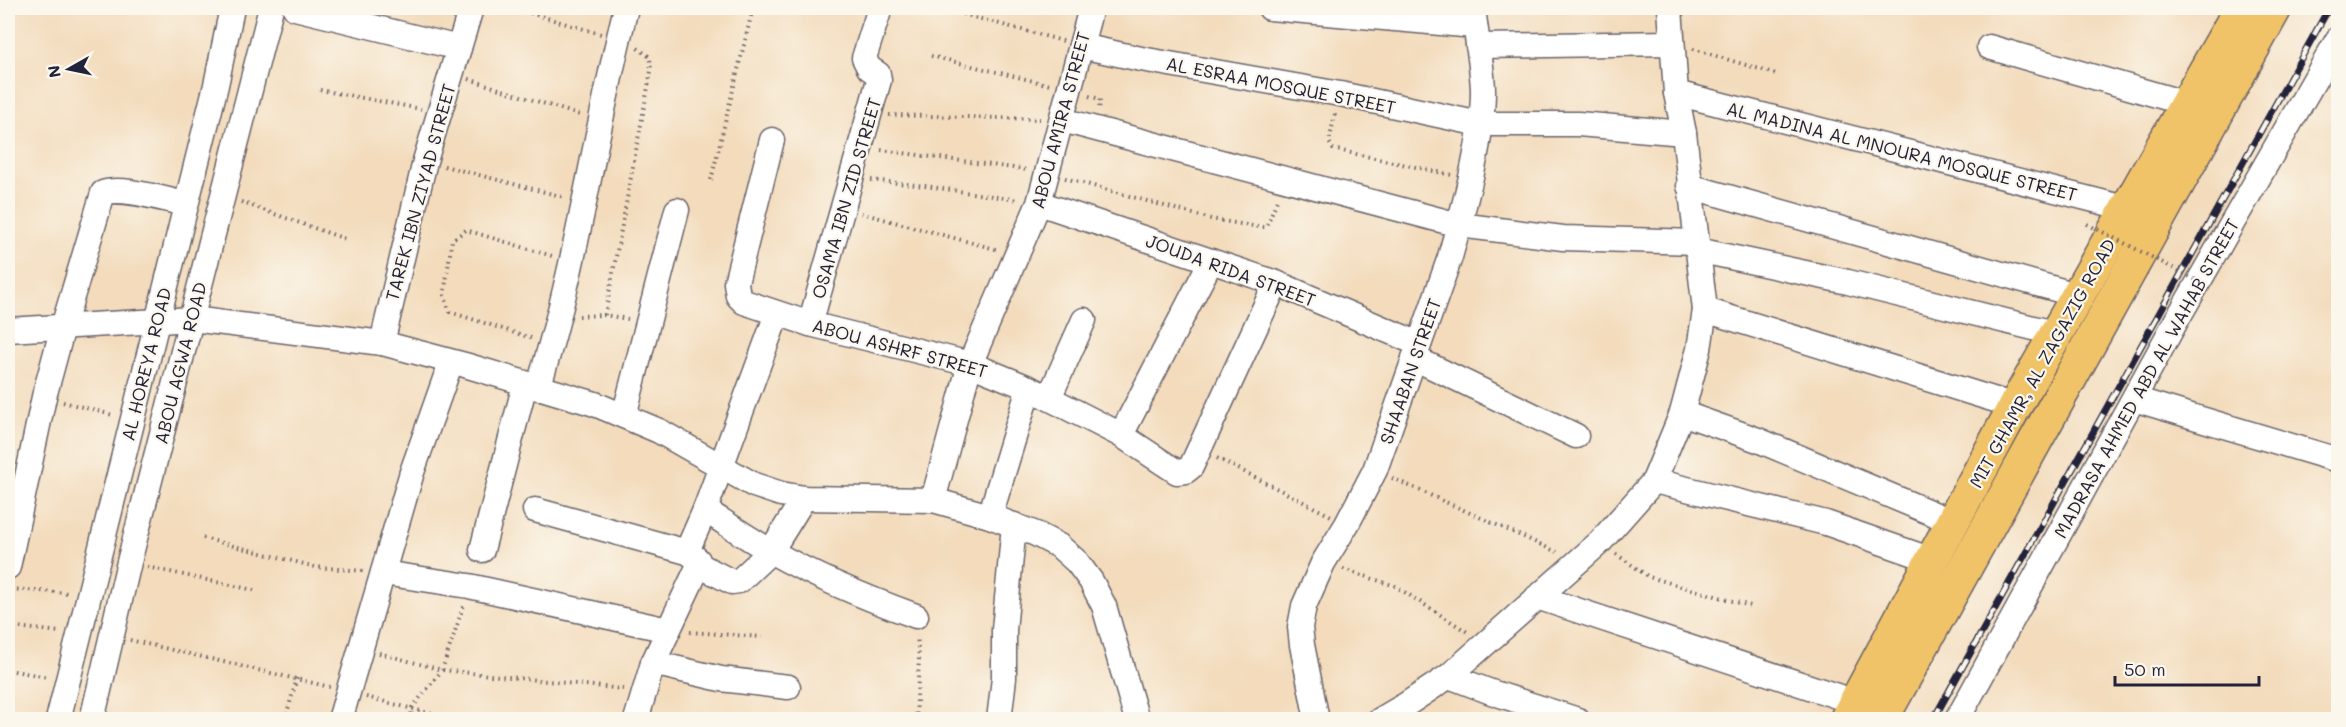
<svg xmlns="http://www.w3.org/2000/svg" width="2346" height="727" viewBox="0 0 2346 727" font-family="Mali,sans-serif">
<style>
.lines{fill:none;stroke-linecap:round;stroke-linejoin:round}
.minor-casing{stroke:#6b6368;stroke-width:27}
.highway-casing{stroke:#6b6368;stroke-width:36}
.path{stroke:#6b6368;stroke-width:4;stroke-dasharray:1.5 4.5;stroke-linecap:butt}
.minor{stroke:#fff;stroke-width:24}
.highway{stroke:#f1c369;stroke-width:33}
.rail-casing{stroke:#22223b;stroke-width:7}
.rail{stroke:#fbf7ec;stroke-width:4.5;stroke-dasharray:14;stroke-linecap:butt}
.path-bridge{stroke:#6b6368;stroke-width:4;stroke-dasharray:1.5 4.5;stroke-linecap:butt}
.labels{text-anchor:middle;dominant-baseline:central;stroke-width:4.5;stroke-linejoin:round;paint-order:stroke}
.street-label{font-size:18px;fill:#22223b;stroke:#fbf7ec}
</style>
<rect width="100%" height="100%" fill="#fbf7ec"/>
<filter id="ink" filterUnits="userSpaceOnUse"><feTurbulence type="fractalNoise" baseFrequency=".0167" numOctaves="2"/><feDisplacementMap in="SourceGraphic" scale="12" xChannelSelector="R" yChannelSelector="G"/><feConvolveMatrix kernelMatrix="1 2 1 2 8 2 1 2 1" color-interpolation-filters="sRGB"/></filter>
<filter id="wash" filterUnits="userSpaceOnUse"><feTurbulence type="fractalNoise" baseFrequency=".008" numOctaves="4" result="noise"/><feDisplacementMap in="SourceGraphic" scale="24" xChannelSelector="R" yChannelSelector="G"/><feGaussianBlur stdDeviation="1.35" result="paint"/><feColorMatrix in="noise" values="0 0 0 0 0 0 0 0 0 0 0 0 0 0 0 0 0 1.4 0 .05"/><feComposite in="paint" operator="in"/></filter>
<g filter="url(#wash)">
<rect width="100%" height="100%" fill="#f3dbbc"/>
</g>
<g filter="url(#ink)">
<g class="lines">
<!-- minor casing -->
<g class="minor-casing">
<g id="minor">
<path d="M295,8L459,48"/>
<path d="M1270,8L1475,26"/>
<path d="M1670,8L1676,93L1684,133L1705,310"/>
<path d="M1081,46L1141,59L1340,94L1480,124H1578L1684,133"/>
<path d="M1478,46L1671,43"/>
<path d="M1989,47L2188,104"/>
<path d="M1676,93L2129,209"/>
<path d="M1062,120L1459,225L1563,238L1696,242"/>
<path d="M772,140L736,283L738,296L744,302L810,324L970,364L1029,388L1121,435L1177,472L1186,471L1191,467L1276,283"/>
<path d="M1689,186L2080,296"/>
<path d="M1039,203L1276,283L1419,344"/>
<path d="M1697,250L1848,282L2058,334"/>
<path d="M810,324L879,80L878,74L869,68L864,58L880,8"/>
<path d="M8,330L192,319L382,343L465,365L595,404L659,431L754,485L781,494L804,498L933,500L990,516L1036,534L1059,546L1077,562L1091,581L1104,606L1137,720"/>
<path d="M382,343L425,161L471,8"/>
<path d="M1414,358L1576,436"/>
<path d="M538,388C578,263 594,134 626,8"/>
<path d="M1049,398L1084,320"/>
<path d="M2134,399L2338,460"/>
<path d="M1682,413L1758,440L1953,522"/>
<path d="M624,416L677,210"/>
<path d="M1121,435L1211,261"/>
<path d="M1654,481L1826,523L1932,560"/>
<path d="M933,500L970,364L1039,203L1091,8"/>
<path d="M535,510L687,552"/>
<path d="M705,510C727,524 749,539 772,552C818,578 866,598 916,616"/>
<path d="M990,516L1029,388"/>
<path d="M482,550L525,384"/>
<path d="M699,565L732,582L739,581L771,551L804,498"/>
<path d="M8,567L44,397L63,327L103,193C122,186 165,200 186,204"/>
<path d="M383,573L469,586L668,630"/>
<path d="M1537,597L1855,702"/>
<path d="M653,663L721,679L788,687"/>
<path d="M1449,676L1491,692L1578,720"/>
<path d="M58,720L216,85L232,8"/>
<path d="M92,720L129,562L271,8"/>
<path d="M340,720L412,472L451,362"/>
<path d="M636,720L653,663L699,565L698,560L687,551L705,510L777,314"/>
<path d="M999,720L1004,678V630L1014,525"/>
<path d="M1317,720L1302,645L1300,627L1304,606L1323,563L1347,524L1375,470L1450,257C1464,206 1483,142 1483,90C1482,63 1476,35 1473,8"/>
<path d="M1380,720L1407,704L1449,676L1600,542L1654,481L1682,413L1699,349L1705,310L2015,406"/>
<path d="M1957,720L2175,323L2338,39"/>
</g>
</g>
<!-- highway casing -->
<g class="highway-casing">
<g id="highway">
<path d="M1846,720L2015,406L2241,8"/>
<path d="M1881,720L2275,8"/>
</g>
</g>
<!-- path -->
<g class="path">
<path d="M513,8L601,34"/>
<path d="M940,8L1063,41"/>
<path d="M1693,49L1776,74"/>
<path d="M931,56L1050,85"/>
<path d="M469,79L582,116"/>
<path d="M320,90L421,109"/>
<path d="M1089,96L1100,99L1099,110"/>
<path d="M1335,114L1329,142L1333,149L1452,175"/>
<path d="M889,115L1040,119"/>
<path d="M881,150L1028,170"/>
<path d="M444,166L564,197"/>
<path d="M1065,178L1211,219L1259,227H1266L1278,198"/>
<path d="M711,180L753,8"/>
<path d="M871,180L925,186L1018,200"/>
<path d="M241,202L348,240"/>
<path d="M861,213L999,250"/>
<path d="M605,315L651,71L650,57L636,47"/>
<path d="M579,316L605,315L628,319"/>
<path d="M531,338L450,312L444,295L452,240L466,230L552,256"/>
<path d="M63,402L113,415"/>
<path d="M1217,458L1331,516"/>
<path d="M1392,478L1557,552"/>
<path d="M203,538L316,567L364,571"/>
<path d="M1616,554L1649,577L1754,607"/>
<path d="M147,567L258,591"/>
<path d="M1343,569L1395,586L1469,633"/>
<path d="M11,589L70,593"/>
<path d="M8,626L60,632"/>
<path d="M690,632L762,637"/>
<path d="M130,640L330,687"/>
<path d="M379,653L442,670L623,689"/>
<path d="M8,670L48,677"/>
<path d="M366,697L456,720"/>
<path d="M285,720L297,678"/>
<path d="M411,720L412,708L442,670L464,604"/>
<path d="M916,720L919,658L917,636"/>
</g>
<!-- minor -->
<use href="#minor" class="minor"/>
<!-- highway -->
<use href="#highway" class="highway"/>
<!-- rail casing -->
<g class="rail-casing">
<path id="rail" d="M1933,720L2329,8"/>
</g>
<!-- rail -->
<use href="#rail" class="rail"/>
<!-- path-bridge -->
<path class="path-bridge" d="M2087,224L2210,287"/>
</g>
</g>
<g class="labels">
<!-- street labels -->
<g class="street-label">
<text transform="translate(1281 85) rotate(11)">AL ESRAA MOSQUE STREET</text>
<text transform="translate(1060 120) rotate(-75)">ABOU AMIRA STREET</text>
<text transform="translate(1902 151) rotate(14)">AL MADINA AL MNOURA MOSQUE STREET</text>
<text transform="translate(420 192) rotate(-75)">TAREK IBN ZIYAD STREET</text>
<text transform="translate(846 198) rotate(-74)">OSAMA IBN ZID STREET</text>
<text transform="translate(1231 270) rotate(20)">JOUDA RIDA STREET</text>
<text transform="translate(900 348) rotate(15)">ABOU ASHRF STREET</text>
<text transform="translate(180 363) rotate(-76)">ABOU AGWA ROAD</text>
<text transform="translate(2042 363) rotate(-61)">MIT GHAMR, AL ZAGAZIG ROAD</text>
<text transform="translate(146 364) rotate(-76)">AL HOREYA ROAD</text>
<text transform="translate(1410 371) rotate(-71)">SHAABAN STREET</text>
<text transform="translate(2146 378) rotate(-61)">MADRASA AHMED ABD AL WAHAB STREET</text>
</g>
</g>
<!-- margin -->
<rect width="2346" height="727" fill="none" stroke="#fbf7ec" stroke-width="30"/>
<!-- north arrow -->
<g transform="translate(69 69) rotate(261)" stroke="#fbf7ec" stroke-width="4.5" paint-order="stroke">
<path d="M0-4.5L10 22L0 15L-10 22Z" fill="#22223b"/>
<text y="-9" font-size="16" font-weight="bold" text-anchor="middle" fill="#22223b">N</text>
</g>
<!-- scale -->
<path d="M2115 676v9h144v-9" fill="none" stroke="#22223b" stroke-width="3"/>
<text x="2124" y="676" font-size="18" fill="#22223b" stroke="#fbf7ec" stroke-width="4.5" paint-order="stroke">50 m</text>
</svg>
